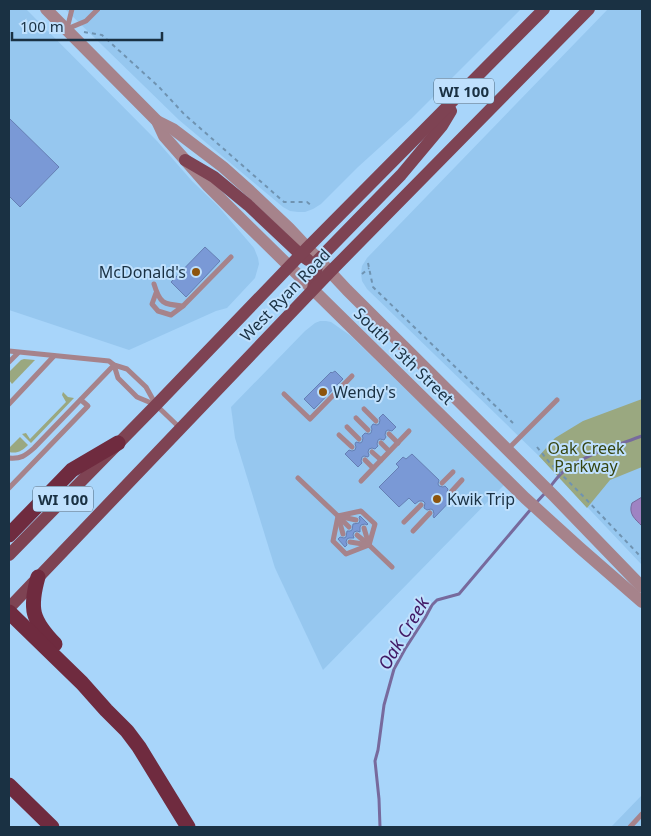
<svg xmlns="http://www.w3.org/2000/svg" width="651" height="836" viewBox="0 0 651 836" font-family="'Noto Sans',sans-serif">
<style>
.built{fill:#96c7ef}
.green{fill:#9aa880}
.water{fill:#9f83c3;stroke:#776a9d}
.lines{fill:none;stroke-linecap:round;stroke-linejoin:round}
.stream{stroke:#776a9d;stroke-width:3}
.building{fill:#7a99d6;stroke:#657fb4}
.path{stroke:#6f93b1;stroke-width:2;stroke-dasharray:4 4;stroke-linecap:butt}
.service{stroke:#a6838b;stroke-width:5}
.tertiary{stroke:#a6838b;stroke-width:12}
.primary{stroke:#7e4353;stroke-width:12}
.motorway{stroke:#6f2b3f;stroke-width:15}
.poi-dot{fill:#8d540d;stroke:#bfe0fd;stroke-width:2}
.labels{text-anchor:middle;dominant-baseline:central;stroke-width:4;stroke-linejoin:round;paint-order:stroke}
.shield{fill:#bfe0fd;stroke:#4c667b;stroke-width:1}
.shield-label{font-size:15px;font-weight:bold;fill:#1a3143}
.poi-label{font-size:16px;fill:#1a3143;stroke:#bfe0fd;text-anchor:start}
.street-label{font-size:16px;fill:#1a3143;stroke:#bfe0fd}
.park-label{font-size:16px;fill:#364511;stroke:#bfe0fd}
.water-label{font-size:18px;font-style:italic;fill:#411965;stroke:#bfe0fd}
</style>
<rect width="100%" height="100%" fill="#a8d5fa"/>
<!-- built -->
<g class="built">
<path d="M9,9H26L157,141L192,181L218,206L254,248L258,258L259,264L255,278L227,308L216,311L129,350L9,310Z"/>
<path d="M65,9H521L412,118L358,167L321,204L313,209L305,212H298L290,211L283,207L179,120Z"/>
<path d="M608,9H642V565L539,456L367,289L362,281L361,274L362,266L367,258Z"/>
<path d="M320,321H326L331,322L351,336L504,485L323,670L275,568L235,438L231,407L305,331L315,323Z"/>
<path d="M642,795V827H611Z"/>
</g>
<!-- green -->
<g class="green">
<path d="M24,359L35,360L12,384L9,380V372L21,360Z"/>
<path d="M63,392L68,397L74,398L31,443L22,434L26,433L30,439L66,402L62,395Z"/>
<path d="M642,399V467L610,480L587,508L539,456L555,438L583,421Z"/>
<path d="M20,437L28,445C22,451 17,454 9,452V448Z"/>
</g>
<!-- water -->
<path class="water" d="M642,497V526C635,519 628,514 632,503Z"/>
<g class="lines">
<!-- stream -->
<g class="stream">
<path d="M550,487C554,482 558,476 563,472C585,454 615,446 642,436"/>
<path d="M535,504L546,492"/>
<path d="M380,827L379,799L375,761L378,750L384,705L394,669L405,649L425,618L432,605L437,600L459,594L531,509"/>
</g>
</g>
<!-- building -->
<g class="building">
<path d="M9,118L59,167L20,207L9,196Z"/>
<path d="M205,247L220,261L186,297L171,282Z"/>
<path d="M335,371L343,379L314,409L304,399L331,372L332,373Z"/>
<path d="M383,414L396,427L392,431L388,430L386,431L385,435L386,437L384,440L380,439L378,440L377,444L378,446L375,449L372,448L369,449L368,452L369,455L368,457L364,456L362,457L361,461L362,463L358,467L345,454L349,450L352,451L355,450L356,447L355,444L356,442L360,443L362,442L363,438L362,436L365,433L369,434L371,433L372,429L371,427L373,424L377,425L379,424L380,420L379,418Z"/>
<path d="M412,454L439,480L438,484L439,486L443,487L445,486L448,489L447,492L448,495L451,496L454,495L455,496L434,518L433,516L434,514L433,510L431,509L427,510L424,508L425,503L423,501H419L415,504L409,498L399,507L379,487L399,467L396,464L403,457L406,459Z"/>
<path d="M360,516L368,524L367,525L365,524L361,525L360,527V532L357,531L354,532L353,535L354,538H349L347,539L346,542L347,545L345,547L338,539L340,537L344,538L346,537L347,531H350L352,530L353,524L359,523L360,520L359,517Z"/>
</g>
<g class="lines">
<!-- path -->
<g class="path">
<path d="M84,32L102,35L159,87L184,114L284,202H307L312,206"/>
<path d="M368,263L373,287L513,423"/>
<path d="M362,274L369,268"/>
<path d="M537,447L549,462L582,495L642,558"/>
</g>
<!-- service -->
<g class="service">
<path d="M67,29L86,21L98,9"/>
<path d="M67,29L72,9"/>
<path d="M154,284C160,304 163,304 183,306L231,257"/>
<path d="M156,293L152,304L158,311L171,315L183,306"/>
<path d="M9,351L109,361L114,365L127,369L146,387L156,405L180,428"/>
<path d="M9,362L18,353"/>
<path d="M284,394L310,419L352,376"/>
<path d="M9,404L54,356"/>
<path d="M364,409L376,421"/>
<path d="M356,418L368,430"/>
<path d="M347,427L359,439"/>
<path d="M389,434L398,443"/>
<path d="M339,435L352,447"/>
<path d="M381,443L389,451"/>
<path d="M507,450L557,400"/>
<path d="M372,452L381,460"/>
<path d="M9,458C21,459 25,456 34,448L114,365L118,378L137,397L156,405"/>
<path d="M365,460L373,468"/>
<path d="M298,478L338,516L333,541L346,554L369,545L392,567"/>
<path d="M361,481L409,431"/>
<path d="M442,483L453,472"/>
<path d="M9,488L88,406L81,400"/>
<path d="M451,492L462,480"/>
<path d="M338,516L361,511L375,524L369,545L357,535"/>
<path d="M339,517L349,527"/>
<path d="M404,522L421,505"/>
<path d="M413,531L430,513"/>
<path d="M343,534L338,516L356,520"/>
<path d="M350,542L369,545L364,528"/>
<path d="M630,827L642,814"/>
</g>
<!-- tertiary -->
<g class="tertiary">
<path d="M46,9L157,121L164,136L208,186L230,208L525,498L580,548L642,602"/>
<path d="M157,121L173,129L223,167L250,191L289,228L347,290L554,496L642,587"/>
</g>
<!-- primary -->
<g class="primary">
<path d="M185,160L214,177L248,205L301,255L308,260"/>
<path d="M313,289L318,260L401,175L442,126L451,111"/>
<path d="M9,555L156,405L307,248L544,9"/>
<path d="M9,608L330,272L589,9"/>
</g>
<!-- motorway -->
<g class="motorway">
<path d="M9,535L72,470L118,443"/>
<path d="M38,577C29,609 32,620 55,644"/>
<path d="M9,612L82,683L106,710L127,731L139,747L188,827"/>
<path d="M9,785L52,827"/>
</g>
</g>
<!-- markers -->
<g class="poi-dot">
<circle cx="196" cy="272" r="5"/>
<circle cx="323" cy="392" r="5"/>
<circle cx="437" cy="499" r="5"/>
</g>
<g class="labels">
<!-- shield labels -->
<g class="shield">
<rect x="434" y="78.5" width="60" height="25" rx="4"/>
<rect x="33" y="486.5" width="60" height="25" rx="4"/>
</g>
<g class="shield-label">
<text x="464" y="91">WI 100</text>
<text x="63" y="499">WI 100</text>
</g>
<!-- poi labels -->
<g class="poi-label">
<text x="186" y="272" text-anchor="end">McDonald's</text>
<text x="333" y="392">Wendy's</text>
<text x="447" y="499">Kwik Trip</text>
</g>
<!-- street labels -->
<g class="street-label">
<text transform="translate(285 295) rotate(-46)">West Ryan Road</text>
<text transform="translate(404 356) rotate(44)">South 13th Street</text>
</g>
<!-- park labels -->
<g class="park-label">
<text x="586" y="448">Oak Creek<tspan x="586" dy="18">Parkway</tspan></text>
</g>
<!-- water labels -->
<g class="water-label">
<text transform="translate(403 633) rotate(-59)">Oak Creek</text>
</g>
</g>
<!-- border -->
<rect width="651" height="836" fill="none" stroke="#1a3143" stroke-width="20"/>
<!-- scale -->
<path d="M12 32v8h150v-8" fill="none" stroke="#1a3143" stroke-width="2.5"/>
<text x="20" y="32" font-size="15" fill="#1a3143" stroke="#bfe0fd" stroke-width="4" paint-order="stroke">100 m</text>
</svg>
